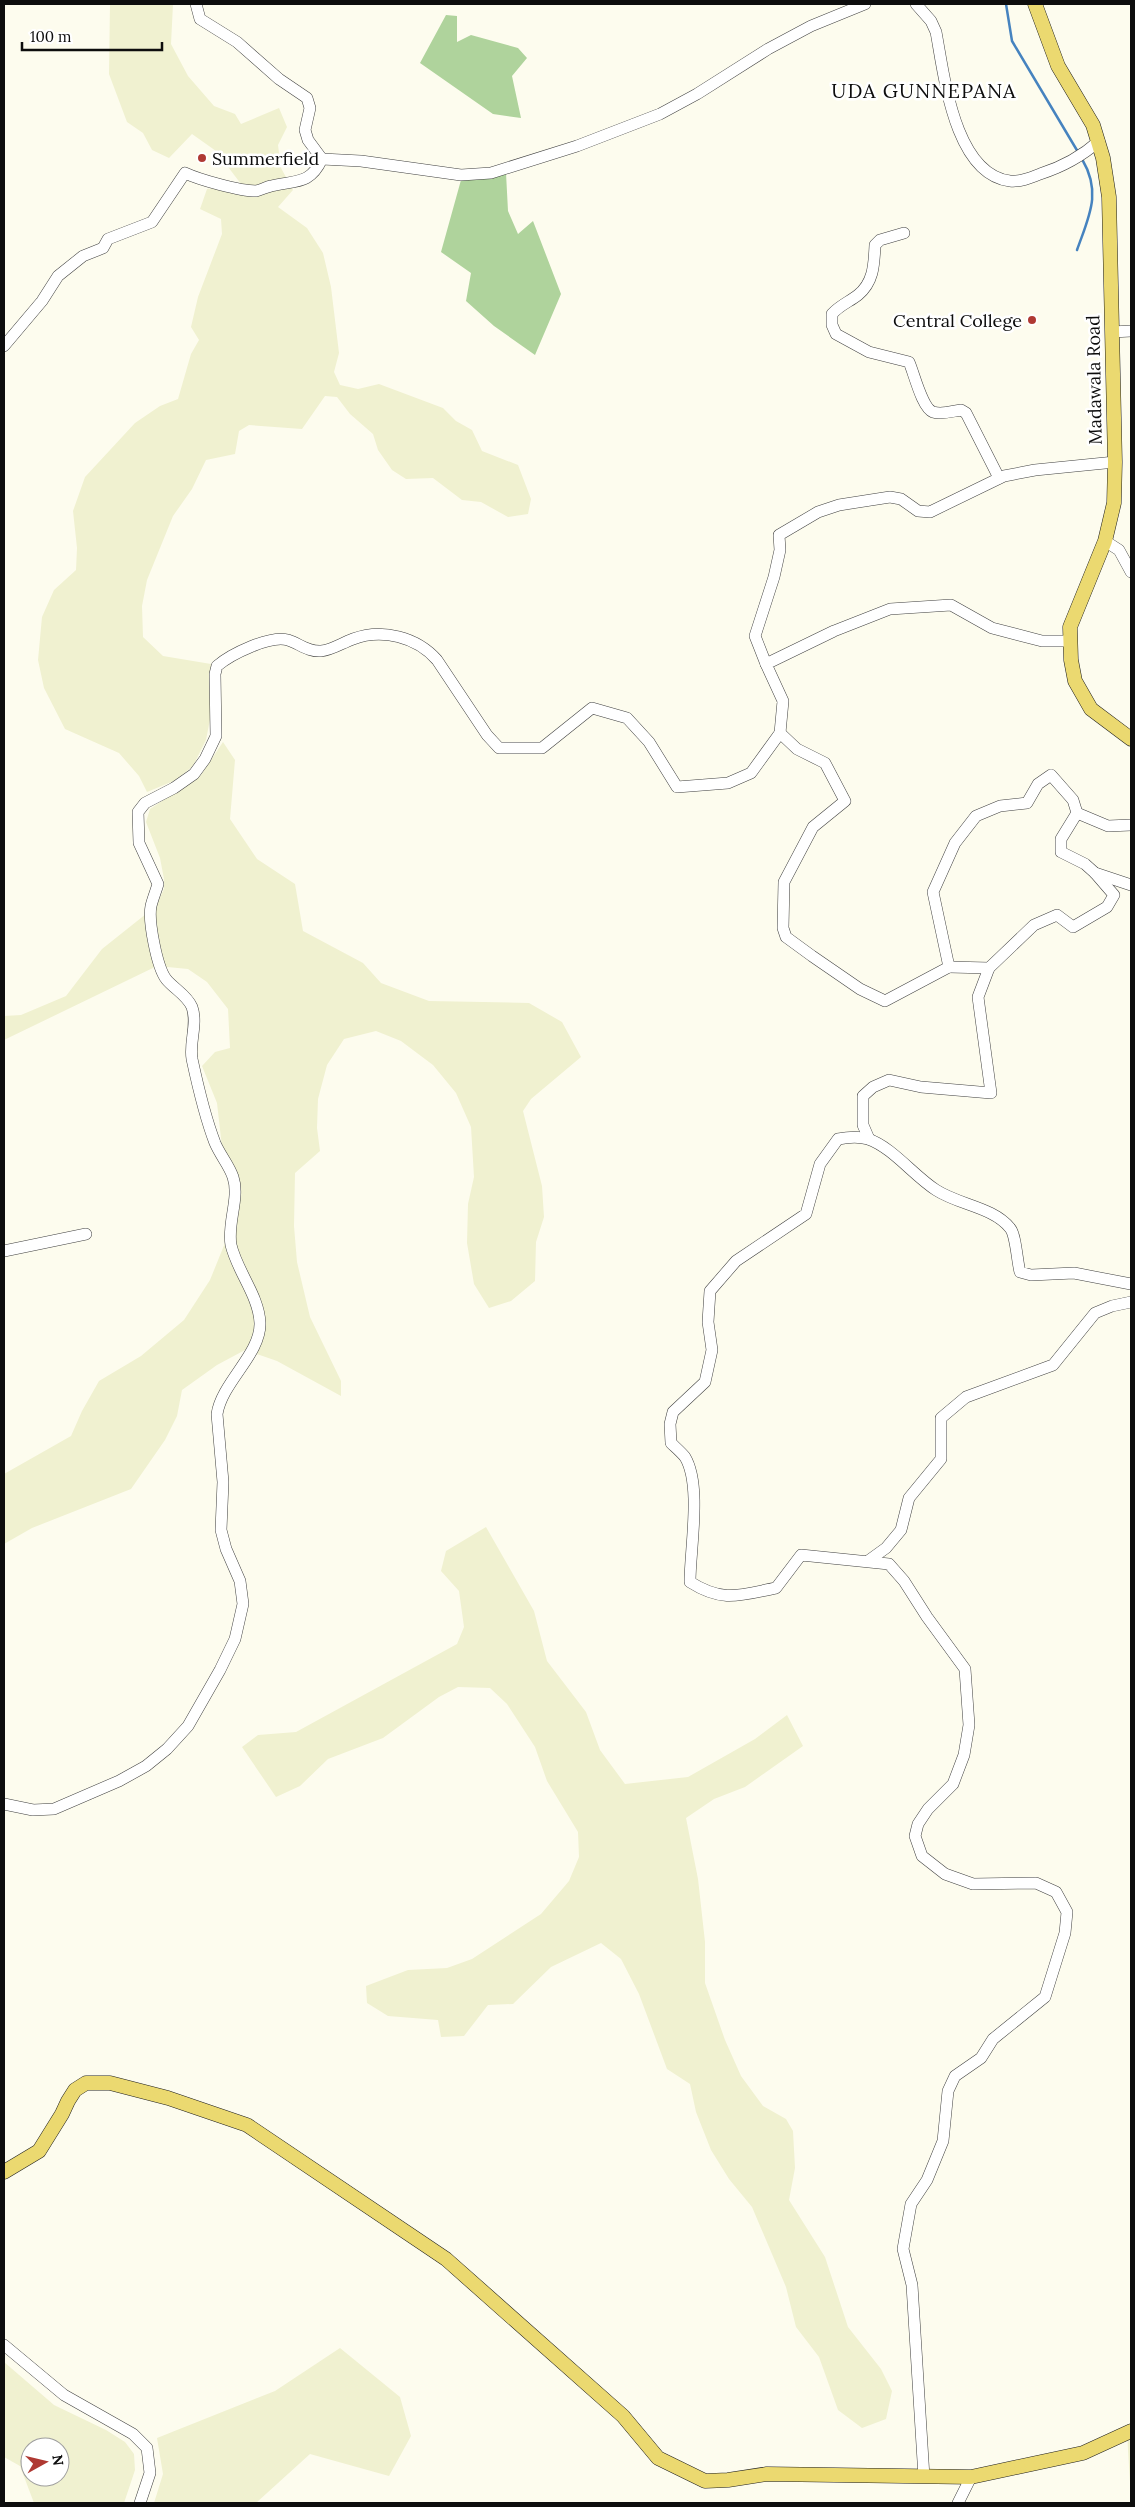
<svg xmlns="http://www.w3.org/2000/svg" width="1135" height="2507" viewBox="0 0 1135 2507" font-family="Lora,serif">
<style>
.farmland{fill:#f0f1d0;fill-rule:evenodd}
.forest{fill:#afd39c}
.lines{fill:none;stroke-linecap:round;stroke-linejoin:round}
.stream{stroke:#4683bf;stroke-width:2.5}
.minor-casing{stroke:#404040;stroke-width:12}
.major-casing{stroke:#1e1e1e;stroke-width:15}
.minor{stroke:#fff;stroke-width:11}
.major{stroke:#ebd970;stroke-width:14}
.poi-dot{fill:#af3933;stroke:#fff;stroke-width:2}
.labels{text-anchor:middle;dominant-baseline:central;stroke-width:5;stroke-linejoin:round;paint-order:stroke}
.poi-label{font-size:18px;fill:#0d0d0d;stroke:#fff;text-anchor:start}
.street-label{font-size:18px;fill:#0d0d0d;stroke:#fff}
.quarter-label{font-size:20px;letter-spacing:1px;fill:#0d0d0d;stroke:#fff}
</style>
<rect width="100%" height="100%" fill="#fdfcee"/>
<!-- farmland -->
<g class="farmland">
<path d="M110,4H173L171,44L188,76L214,106L235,114L241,124L279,108L287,127L278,145L281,168L293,190L278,207L307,228L323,253L331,287L339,353L334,372L340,385L358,389L379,384L443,408L456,421L472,430L482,451L518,465L531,499L528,514L508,517L481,502L462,500L433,478L406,479L392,470L378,450L373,434L350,414L337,397L325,396L302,429L249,425L239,431L235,454L206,460L192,489L173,516L147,580L142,606L143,637L163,656L211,664L212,709L206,740L193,766L176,780L147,792L139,776L119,753L65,729L44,688L38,660L42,617L54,590L76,570L77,548L73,511L85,477L135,423L160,406L178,399L191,354L199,340L191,327L198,297L222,234L221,219L200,209L207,189L241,184L216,151L192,134L169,158L152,150L143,133L127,122L109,74Z"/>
<path d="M223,742L235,760L230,819L257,859L295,884L303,931L363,963L381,983L429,1001L529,1003L562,1022L581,1057L531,1099L523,1111L542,1186L544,1217L536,1242L535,1281L511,1301L489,1308L474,1284L467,1243L468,1204L474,1177L471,1127L456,1093L433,1065L401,1041L376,1031L344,1039L327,1065L318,1099L317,1128L320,1151L295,1173L294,1226L297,1262L310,1317L341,1381V1396L277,1361L245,1350L217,1365L182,1390L177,1416L165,1440L131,1489L32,1528L4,1544V1474L71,1436L82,1411L99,1381L141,1356L184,1320L210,1280L225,1243L233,1191L223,1156L217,1103L202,1066L215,1052L230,1048L228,1009L207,982L188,969L157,966L4,1040V1016L21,1015L66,996L102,949L156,906L164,889V879L160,858L146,822L150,809L201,775Z"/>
<path d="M486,1527L534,1611L547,1661L586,1712L600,1750L625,1784L688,1777L755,1739L787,1715L803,1746L745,1787L714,1799L686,1818L698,1879L705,1942V1983L725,2040L741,2076L763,2106L786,2119L793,2131L795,2168L789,2200L825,2257L848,2327L881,2369L892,2391L886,2419L862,2428L838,2410L819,2357L796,2327L786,2287L752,2207L729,2179L711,2150L696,2112L690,2084L667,2069L639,1994L621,1959L601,1943L551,1967L513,2004L488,2005L464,2036L441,2037L438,2020L388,2016L367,2003L366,1986L408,1970L447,1968L472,1959L541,1914L569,1881L579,1857L578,1832L547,1781L535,1747L507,1704L490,1688L458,1687L439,1697L383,1738L328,1759L300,1786L276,1797L242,1747L258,1735L296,1732L457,1644L464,1627L459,1591L441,1571L446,1551Z"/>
<path d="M340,2348L400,2397L411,2436L389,2476L310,2454L256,2503H154L163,2474L157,2438L275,2391Z"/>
<path d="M4,2362L54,2405L106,2430L125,2442L134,2454L135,2470L124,2503H34L20,2466L4,2457ZM30,2447H60V2477H30Z"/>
<path d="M1131,2431V2499L1127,2433Z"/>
</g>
<!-- forest -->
<g class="forest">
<path d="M446,15L457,16V42L471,35L518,48L527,58L512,76L521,118L493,114L420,63Z"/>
<path d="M506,173L508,211L518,234L533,221L561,294L535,355L494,326L466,301L471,273L441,252L461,180Z"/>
</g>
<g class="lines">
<!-- stream -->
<g class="stream">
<path d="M1006,4L1012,41L1078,152"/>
<path d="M1077,250C1089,216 1102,193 1082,159"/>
</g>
<!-- minor casing -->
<g class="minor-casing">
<g id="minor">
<path d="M196,4L200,19L237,42L279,79L307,98L310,108L305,130L308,140L322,159"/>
<path d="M916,4L931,21L936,32C944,74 954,174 1010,181C1020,182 1030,178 1040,174C1062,167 1081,157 1099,141"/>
<path d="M904,233L880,240L875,245C874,264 874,282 858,295C849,302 840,305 832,314V325L836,334L869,352L909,362C914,373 922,408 933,412C942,415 953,411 961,410L966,413L999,478"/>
<path d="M1112,332L1131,331"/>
<path d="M4,346L42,301L58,276L83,256L103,248L108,239L152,222L185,173C200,180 240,191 256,191C261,190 266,187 271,186C296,180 310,185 322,159L361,161L461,175L491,173L577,146L660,114L697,94L768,49L811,26L865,4"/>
<path d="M1105,541L1119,550L1131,572"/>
<path d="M766,664L755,636L774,577L780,550L779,535L818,512L839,505L890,497L901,499L918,511L930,512L1004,476L1035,470L1115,462"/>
<path d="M780,733L797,749L825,763L845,801L813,827L784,882L783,928L786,937L812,956L860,989L885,1001L949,967L933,892L955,843L976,816L1000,806L1027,803L1038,784L1051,775L1073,800L1077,813L1061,839V852L1085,864L1095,873L1131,885"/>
<path d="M1077,813L1108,826L1131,825"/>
<path d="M949,967L989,968L1034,925L1057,915L1073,927L1107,907L1114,895L1095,873"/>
<path d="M869,1139L863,1125V1096L873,1087L889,1080L921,1087L991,1093L978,997L989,968"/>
<path d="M4,1251L86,1234"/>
<path d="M868,1561L886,1548L901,1530L909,1498L941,1459V1418L966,1397L1053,1365L1095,1313L1112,1306L1131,1302"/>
<path d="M4,1804L33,1810L54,1809L119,1781L146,1766L167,1749L188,1726L220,1670L235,1639L243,1604L240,1581L226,1549L221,1530L223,1482L217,1414C222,1382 261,1354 260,1323C259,1296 237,1271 231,1245C227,1223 240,1198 233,1177C229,1165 220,1155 215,1143C205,1117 198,1087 192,1059C189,1042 198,1024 192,1007C187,995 174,989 166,979C157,967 148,921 151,906C153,898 156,891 158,884L139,843L138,812L145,803L174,788L194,774L205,759L216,736L215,674L217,666C231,654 270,635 288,640C300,644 308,652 321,651C332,650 342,643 353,639C382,628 417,637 437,660L487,735L499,748H542L592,708L627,718L649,742L677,787L728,783L751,773L780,733L783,701L766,664L834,631L890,609L951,605L992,628L1042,641H1070"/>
<path d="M4,2345L64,2395L133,2434L147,2448L150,2473L140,2503"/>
<path d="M924,2477L912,2285L903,2249L911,2204L927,2180L943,2141L948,2091L955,2076L981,2058L993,2039L1045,1997L1065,1933L1067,1912L1056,1892L1036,1883L973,1884L945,1874L922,1856L915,1836L918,1824L928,1809L953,1784L964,1755L969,1725L965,1669L927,1617L904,1581L889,1564L801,1555L776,1588C740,1595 723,1603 690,1582C690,1549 702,1485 685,1457C681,1452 675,1447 671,1443L670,1424L673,1412L705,1382L712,1350L708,1322L710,1291L736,1261L806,1214L820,1164L838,1139C848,1137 858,1136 868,1139C892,1147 914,1176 936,1190C959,1205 993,1207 1010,1228C1016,1235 1017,1261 1020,1272L1031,1275L1074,1273L1131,1284"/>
<path d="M958,2503L971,2477"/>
</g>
</g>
<!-- major casing -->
<g class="major-casing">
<g id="major">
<path d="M1035,4L1058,66L1093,125L1103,158L1109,197L1115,462L1114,503L1105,541L1070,627L1071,660L1075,681L1091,709L1131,739"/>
<path d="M4,2172L39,2151L62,2114L68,2101L75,2090L86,2083H110L168,2098L247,2125L446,2259L623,2416L658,2458L705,2481L728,2480L767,2474L971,2477L1083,2453L1131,2431"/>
</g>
</g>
<!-- minor -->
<use href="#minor" class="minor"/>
<!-- major -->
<use href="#major" class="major"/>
</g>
<!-- markers -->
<g class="poi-dot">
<circle cx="202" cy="158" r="5"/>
<circle cx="1032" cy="320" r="5"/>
</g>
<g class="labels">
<!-- poi labels -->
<g class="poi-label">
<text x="212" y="158">Summerfield</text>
<text x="1022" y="320" text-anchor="end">Central College</text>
</g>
<!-- street labels -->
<g class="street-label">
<text transform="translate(1094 380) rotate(-91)">Madawala Road</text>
</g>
<!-- quarter labels -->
<g class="quarter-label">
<text x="924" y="90">UDA GUNNEPANA</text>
</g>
</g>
<!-- border -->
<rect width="1135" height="2507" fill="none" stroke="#0d0d0d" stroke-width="10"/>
<!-- north arrow -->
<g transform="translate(45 2462) rotate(82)"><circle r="24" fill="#ffffff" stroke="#9e9e9e"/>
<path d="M0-4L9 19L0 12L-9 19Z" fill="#af3933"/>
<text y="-8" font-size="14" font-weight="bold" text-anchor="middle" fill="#0d0d0d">N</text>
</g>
<!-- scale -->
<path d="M22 42v8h140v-8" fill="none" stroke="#0d0d0d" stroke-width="2.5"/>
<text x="30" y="42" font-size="15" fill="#0d0d0d" stroke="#ffffff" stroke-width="4" paint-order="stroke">100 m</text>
</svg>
